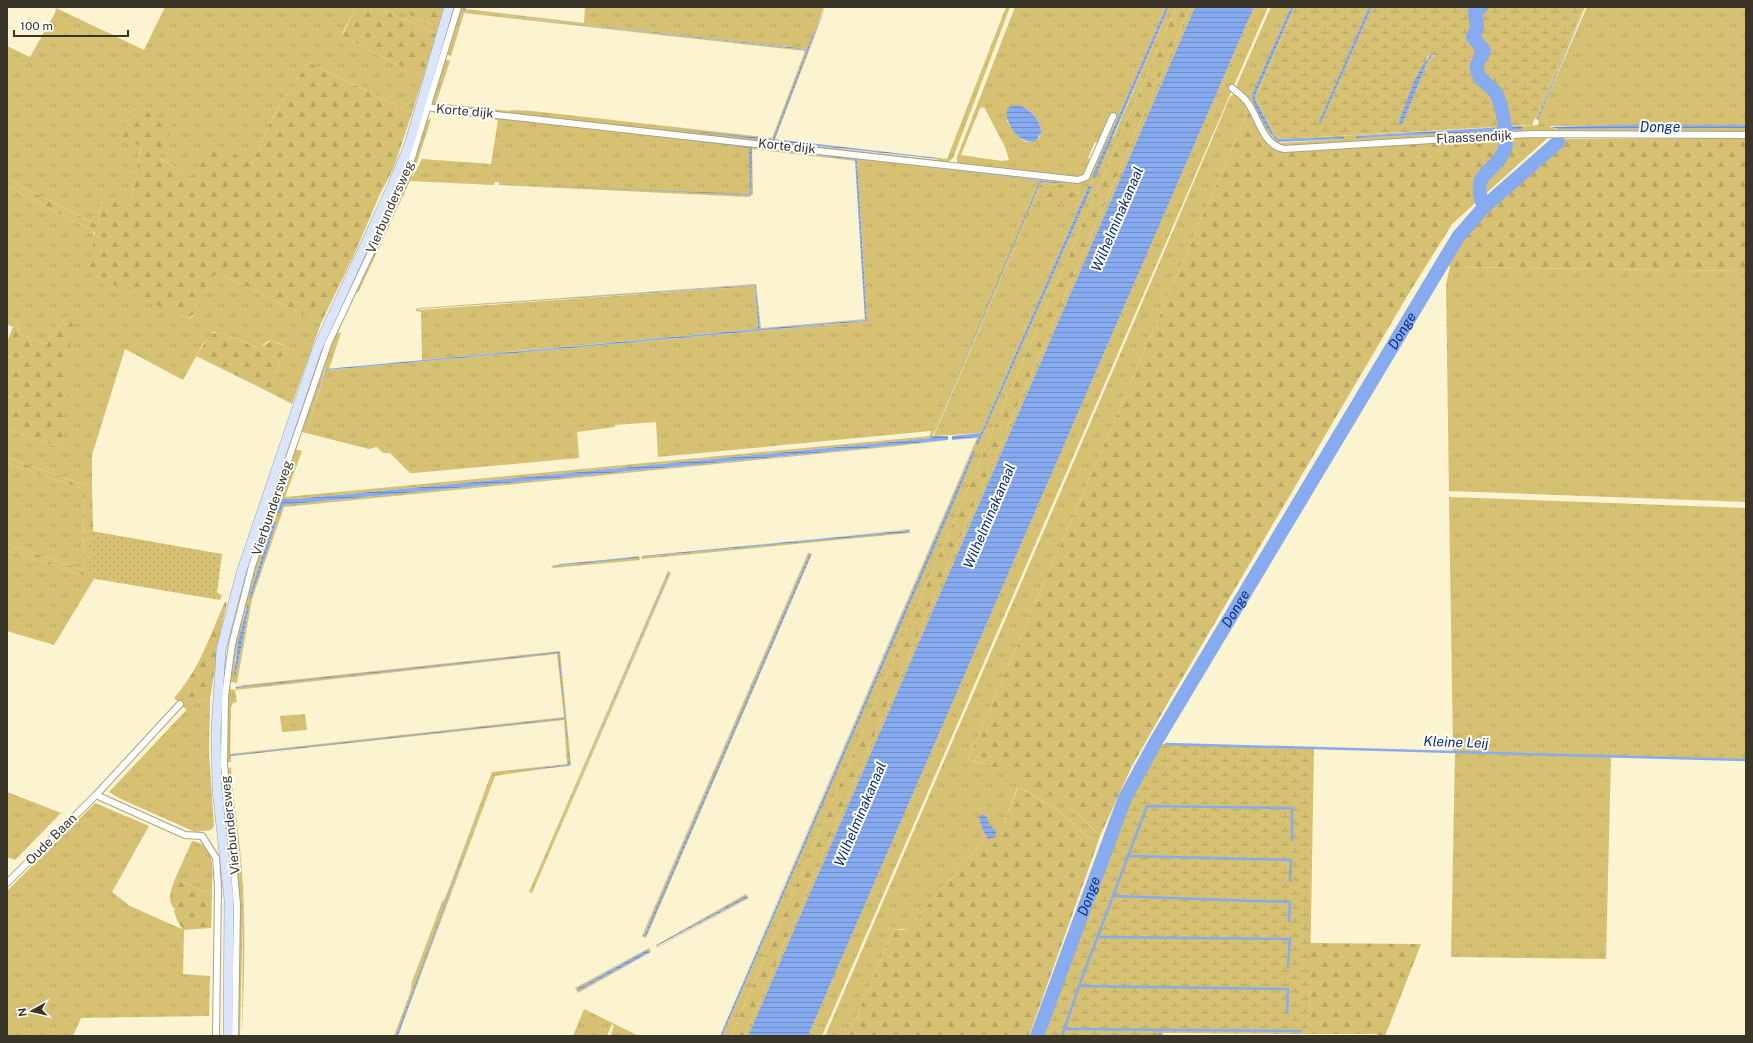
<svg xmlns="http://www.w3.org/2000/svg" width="1753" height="1043" viewBox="0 0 1753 1043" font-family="'Public Sans',sans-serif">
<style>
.grass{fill:url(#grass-tufts);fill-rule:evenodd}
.forest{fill:url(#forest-firs)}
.wetland{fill:url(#wetland-marsh);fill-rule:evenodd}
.park{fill:url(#park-dots)}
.water{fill:url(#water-rules)}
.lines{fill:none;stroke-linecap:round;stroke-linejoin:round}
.stream{stroke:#86abf1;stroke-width:2.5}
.river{stroke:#86abf1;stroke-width:14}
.minor-casing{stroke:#aba383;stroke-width:8}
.primary-casing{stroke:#919db0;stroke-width:10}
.minor{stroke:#fff;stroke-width:6}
.primary{stroke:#dae5fb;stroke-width:9}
.labels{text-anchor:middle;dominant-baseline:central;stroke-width:4;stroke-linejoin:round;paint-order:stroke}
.street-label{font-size:13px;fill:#393629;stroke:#fff}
.water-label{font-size:14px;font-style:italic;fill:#082c7b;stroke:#fff}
</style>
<defs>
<pattern id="grass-tufts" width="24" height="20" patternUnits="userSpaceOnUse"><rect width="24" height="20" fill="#d6c172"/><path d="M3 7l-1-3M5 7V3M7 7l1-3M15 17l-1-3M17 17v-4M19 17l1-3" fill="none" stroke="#b8a663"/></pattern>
<pattern id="forest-firs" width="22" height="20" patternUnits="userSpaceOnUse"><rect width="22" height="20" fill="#d6c172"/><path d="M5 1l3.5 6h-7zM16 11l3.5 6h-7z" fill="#b8a663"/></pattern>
<pattern id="wetland-marsh" width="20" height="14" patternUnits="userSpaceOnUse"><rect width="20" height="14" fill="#d6c172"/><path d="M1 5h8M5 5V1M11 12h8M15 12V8" fill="none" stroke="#b8a663"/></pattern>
<pattern id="park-dots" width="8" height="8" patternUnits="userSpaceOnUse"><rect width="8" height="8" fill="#d6c172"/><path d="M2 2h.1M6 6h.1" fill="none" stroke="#b8a663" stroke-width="1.8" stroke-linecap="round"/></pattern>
<pattern id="water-rules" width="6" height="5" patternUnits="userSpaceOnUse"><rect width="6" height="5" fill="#86abf1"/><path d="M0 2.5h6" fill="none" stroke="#6f8cc3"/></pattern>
</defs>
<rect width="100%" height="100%" fill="#fcf3d1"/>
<!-- grass -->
<g class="grass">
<path d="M165,7H356L342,34L344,37L423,78L412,113L308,62L272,118L252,164L193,178L141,147L131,197L101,202L98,225L7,179V46L30,57L55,13L56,8L144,50Z"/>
<path d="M378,7H411L410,15L438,27L436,34Z"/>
<path d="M460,7H463V11L807,50L794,86L826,7L775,139L947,159L1006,7H1010L953,158L946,164L518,114L431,106L445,59L450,61L436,103L510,111L511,110L532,111L772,138L805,51L464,13L451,56L446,54ZM783,140L938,158L937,160L783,142Z"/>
<path d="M465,7L466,9L584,23L585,7H824L808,49L465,11Z"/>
<path d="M1015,7H1166L1105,147L1114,136L1169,7H1176L731,1036H722L975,452L973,451L966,467L719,1036L977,438L952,440L979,437L978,445L1092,186L1089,185L981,433L934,436L1035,200L1039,202L1045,199C1063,203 1072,209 1078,187L1041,183L933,437L935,428L1018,234L931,438L296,499H281L280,513L282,505L948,440L898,446L284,507L252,599L237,683L231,682L230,689L235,690L236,688L250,686H236L560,651L571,765L495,776L398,1036L490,782L397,1034L394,1036L492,772L567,764L564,720L231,756V762H226C227,714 229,667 240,620C253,562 275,505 294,449L302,451L285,497L930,436L931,431L658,457L656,422L615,425V427L577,432L579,458L414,473H410L390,453H383L377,447L369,449L302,432L301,430L335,333H341L329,369L325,370L307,429L326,370H328L867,321L857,159L761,148L855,160L856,162L865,320L760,329L756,285L420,309L418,310L755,286L758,329L422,360L421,312L416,311V309L419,308L756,284L761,328L865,319L856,161L752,149L753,194L749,197L499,185V182H495L494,185L410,181L358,293L355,288L410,173L427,120L431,119L412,178L422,159L491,164L498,120L433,113L434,110L1083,181L1099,144L1095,142L1088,158L1092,160L1084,175L1080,177L957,165V157ZM1013,106C1029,104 1046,123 1039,138C1036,139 1032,142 1029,142C1020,142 1011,128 1007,121ZM984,107L1005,147L1009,160L1002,161L961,155L980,108ZM867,160L1072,184L1041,182L1033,199L1040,181ZM273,522L276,523L249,596ZM246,607H249L236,674L235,659ZM557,654L564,717L230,754L231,707L233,703L237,702L235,690Z"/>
<path d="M1190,7H1195L748,1036H744Z"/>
<path d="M1254,7H1268L822,1036H808Z"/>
<path d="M1271,7H1291L1252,97L1272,136L1280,143L1344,139V137L1286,140L1278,139L1274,135L1256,101L1255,96L1294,7H1295L1256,97L1275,134L1281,139L1538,125L1539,121L1535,118L1584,7H1585L1537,119H1538L1587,7H1746V125L1550,126L1551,128L1560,129L1746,128V134H1590L1281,147L1276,145L1235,89ZM1520,126L1522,130L1356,138V136Z"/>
<path d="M1234,94L1242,98L1251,110L1245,118L968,759C981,764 994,766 1007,771C1043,786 1074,808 1100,836L1097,845L1056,809L1022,789L1017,788L997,843L984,840L907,929H894L848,1036H825C960,723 1097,411 1230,97Z"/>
<path d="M7,186L93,231L108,281L183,317L190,318L194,315L211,278L214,275H222L321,323L292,404L269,392L286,346L276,342L268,341L261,347H256L221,332H214L203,344L183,380L125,349L92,455V487L7,458V429L61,448L67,316L46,344L18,333L19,324L7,317Z"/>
<path d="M1450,267L1746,271V502L1449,491L1446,284Z"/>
<path d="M7,463L83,489L84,570L7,544Z"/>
<path d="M1449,497L1746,508V760L1611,756L1606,959L1451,957L1455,752H1453Z"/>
<path d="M909,529L910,533L642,559L641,557ZM903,530L910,531L642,557L643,556Z"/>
<path d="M7,550L94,579L54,645L7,631Z"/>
<path d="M808,553L812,554L646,938L642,936ZM809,555H810L645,936L644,935Z"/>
<path d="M639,556L640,560L553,568L551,566Z"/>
<path d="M668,571L671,573L532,893L529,892ZM669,573L670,574L531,891L541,868Z"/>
<path d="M210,699L209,753L214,826L211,830L195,832L121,799L109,792L192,704L195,701Z"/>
<path d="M305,714L307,730L282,732L280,716Z"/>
<path d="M231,767C233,802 240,837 242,872C246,927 244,981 242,1036L243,909L240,1036H237L239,901L237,865L227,769Z"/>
<path d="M7,792L61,813L15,860L7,857Z"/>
<path d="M95,803L149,826L112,892L130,906L184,930L183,974L210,976L209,1016L81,1018L73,1036H7V891Z"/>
<path d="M192,841C218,845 212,874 212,894L175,879Z"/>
<path d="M746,894L749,898L657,948L656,945ZM747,898L658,947L657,946L722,909Z"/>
<path d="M649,948L651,952L578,993L575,988ZM647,950L650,952L578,991L577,989Z"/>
<path d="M584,1009L639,1036H610L614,1026L612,1024L607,1036H573Z"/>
</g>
<!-- forest -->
<g class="forest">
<path d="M356,7H378L436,34L423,78L342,36Z"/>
<path d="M411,7H444L438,27L410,15L408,11Z"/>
<path d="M1176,7H1190L744,1036H731Z"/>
<path d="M308,62L412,113L394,167L380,194L353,257L321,323L222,275H214L211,278L196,313L188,318L177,315L89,273L95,233L93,231L7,186V179L98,225L101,202L131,196L141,147L120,136L133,105L173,125L159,158L192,177L209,140L252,164L272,118Z"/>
<path d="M1251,110L1262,133L1287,150L1550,136L1452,224L1406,298L1170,699L1132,766L1100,836C1064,797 1020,774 968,759L1245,118Z"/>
<path d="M1746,138V271L1450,267L1440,258L1473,214L1556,139Z"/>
<path d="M1041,183L1079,187C1070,209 1065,204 1045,199L1042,205L1035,201L933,437Z"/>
<path d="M67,316L73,319L61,448L7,429V342L13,327L7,324V317L19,324L18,333L46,344Z"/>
<path d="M219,331L255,347H261L271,341L286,346L269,392L196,356L210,335Z"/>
<path d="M7,458L92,487L94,579L7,550V544L84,570L83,489L7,463Z"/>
<path d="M225,602L227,603L221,630L210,699L195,701L187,710L174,698C200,669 209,637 225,602Z"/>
<path d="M1018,787L1056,809L1097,845L1029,1036H848L894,929L903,930L907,929L984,840L997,842Z"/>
<path d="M175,879L212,894L211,928L183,930L177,920L174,911L175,909C166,901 172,888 175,879Z"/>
<path d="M446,897L410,993L412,982L442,902Z"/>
<path d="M1310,943L1421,944L1385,1036L1375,1034H1309Z"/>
</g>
<!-- wetland -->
<g class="wetland">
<path d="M1295,7H1369L1320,122L1321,123L1372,7H1584L1532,125L1281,139L1275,134L1256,97ZM1434,55L1427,63L1403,123L1400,124L1399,121L1428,56Z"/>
<path d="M1160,744L1314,747L1309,1034L1163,1033V1036H1040L1110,837L1136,780Z"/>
</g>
<!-- park -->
<path class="park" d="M91,531L222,554L217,593L222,595L220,600L90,578Z"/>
<!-- water -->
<g class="water">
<path d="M463,7H465V11L807,49L825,7L774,141L663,128L773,139L807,50L463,11Z"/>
<path d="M1166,7H1169L1095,178L1092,177Z"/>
<path d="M1195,7H1254L808,1036H748Z"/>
<path d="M1291,7H1294L1255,96L1256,101L1274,135L1278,139L1344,137V139L1279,142C1271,138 1252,104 1252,95Z"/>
<path d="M1369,7H1372L1321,123L1319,122Z"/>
<path d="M1585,7L1538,120L1537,119Z"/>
<path d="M1435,52L1427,63L1403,123L1400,125L1399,121C1407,103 1418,62 1435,52Z"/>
<path d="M1018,105C1031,109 1041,120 1041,133L1036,141C1020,146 1004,124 1007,109L1011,106Z"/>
<path d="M1614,125H1746V128L1560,129L1550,127Z"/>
<path d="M1520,126L1522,127V130L1356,138V136Z"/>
<path d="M658,136L752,147L751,195L500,184L750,194L749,148Z"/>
<path d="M783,140L938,158V159L783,142Z"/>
<path d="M761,148L857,159L867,321L328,370L326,371L305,429L326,369L758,329L755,286L417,309L756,285L760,329L865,320L855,160Z"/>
<path d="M867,160L1072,184L1041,182L932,436H948V440L283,505L280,513L276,512L281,499H296L931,438L1040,181Z"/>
<path d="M1089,185L1092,186L1086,200L978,445L976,444L979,437L952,440V436L981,433Z"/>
<path d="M973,451L975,452L951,509L722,1036H720Z"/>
<path d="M273,521L276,523L251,598L249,597Z"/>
<path d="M910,530L909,532L642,557L643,556Z"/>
<path d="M809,555H811L646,936H644L645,933Z"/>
<path d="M637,557L639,558L553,566L561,564Z"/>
<path d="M669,573H670L531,891L541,868Z"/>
<path d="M247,606L249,607L236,674L234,675L238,642Z"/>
<path d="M559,652L570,765L569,766L495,773L568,765L569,759L565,719L230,756L229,758V708L230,755L565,718L558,653L236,688V687Z"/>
<path d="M490,782L398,1036H396Z"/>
<path d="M983,814L986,816L990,826L996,831V837L988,839L982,828L979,817Z"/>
<path d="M746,896L747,898L657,946V945Z"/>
<path d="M647,950L650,952L578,991L577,989Z"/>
</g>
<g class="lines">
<!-- stream -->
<g class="stream">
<path d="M1155,743L1160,744"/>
<path d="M1166,744L1746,760"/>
<path d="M1129,856L1291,860L1290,881"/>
<path d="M1114,896L1290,902L1289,921"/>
<path d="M1098,937L1290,939L1288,967"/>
<path d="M1079,986L1147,806L1292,808V840"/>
<path d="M1065,1029L1301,1031"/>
<path d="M1062,1036L1079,986L1288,989L1287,1013"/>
<path d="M1160,1036V1031"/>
</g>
<!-- river -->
<g class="river">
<path d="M1481,7L1475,12L1477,28L1473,37L1484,51C1482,57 1476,62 1477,68C1477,81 1492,85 1497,95C1501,105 1504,119 1505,129"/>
<path d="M1484,207C1468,169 1498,175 1506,145"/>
<path id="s1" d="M1037,1036L1125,798L1155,743L1458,237L1484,207L1558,142"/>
</g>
<!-- minor casing -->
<g class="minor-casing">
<g id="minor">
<path d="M1232,88C1238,93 1244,97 1248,103C1259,119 1263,145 1284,149L1531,134L1746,135"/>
<path d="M425,107L1078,180L1086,177L1113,116"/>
<path d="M96,795L185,835L202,836L216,858L218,886L216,1036"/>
<path d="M7,883L96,795L180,704"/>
<path d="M235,1036L237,905L224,764L225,696L232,644L252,566L328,344L405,180L458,7"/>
</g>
</g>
<!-- primary casing -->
<g class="primary-casing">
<path id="primary" d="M228,1036L229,900L217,789L216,730L221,650L241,573L317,349L392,186L409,145L449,7"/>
</g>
<!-- minor -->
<use href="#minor" class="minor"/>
<!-- primary -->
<use href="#primary" class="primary"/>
</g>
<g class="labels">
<!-- street labels -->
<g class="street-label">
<text transform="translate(465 111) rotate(5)">Korte dijk</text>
<text transform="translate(1474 137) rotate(-3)">Flaassendijk</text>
<text transform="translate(787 146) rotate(6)">Korte dijk</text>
<text transform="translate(390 207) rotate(-66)">Vierbundersweg</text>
<text transform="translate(272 508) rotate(-71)">Vierbundersweg</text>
<text transform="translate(230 825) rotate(-96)">Vierbundersweg</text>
<text transform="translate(51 839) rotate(-45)">Oude Baan</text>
</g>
<!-- water labels -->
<g class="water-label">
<text x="1660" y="127">Donge</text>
<text transform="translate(1117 219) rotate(-67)">Wilhelminakanaal</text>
<text stroke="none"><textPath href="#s1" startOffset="797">Donge</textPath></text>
<text transform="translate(989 516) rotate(-67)">Wilhelminakanaal</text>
<text stroke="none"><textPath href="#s1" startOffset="473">Donge</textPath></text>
<text transform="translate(1456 742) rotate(2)">Kleine Leij</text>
<text transform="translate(860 814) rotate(-67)">Wilhelminakanaal</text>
<text stroke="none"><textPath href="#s1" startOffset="149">Donge</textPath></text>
</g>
</g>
<!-- border -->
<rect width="1753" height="1043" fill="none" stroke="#393629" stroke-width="16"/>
<!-- north arrow -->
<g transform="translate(32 1011) rotate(262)" stroke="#ffffff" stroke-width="3" paint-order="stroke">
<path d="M0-3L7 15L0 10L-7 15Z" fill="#393629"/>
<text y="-6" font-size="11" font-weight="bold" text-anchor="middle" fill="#393629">N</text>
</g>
<!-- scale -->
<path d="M14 30v6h114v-6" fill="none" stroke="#393629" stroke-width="2"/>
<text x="20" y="30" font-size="12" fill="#393629" stroke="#ffffff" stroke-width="3" paint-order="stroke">100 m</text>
</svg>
